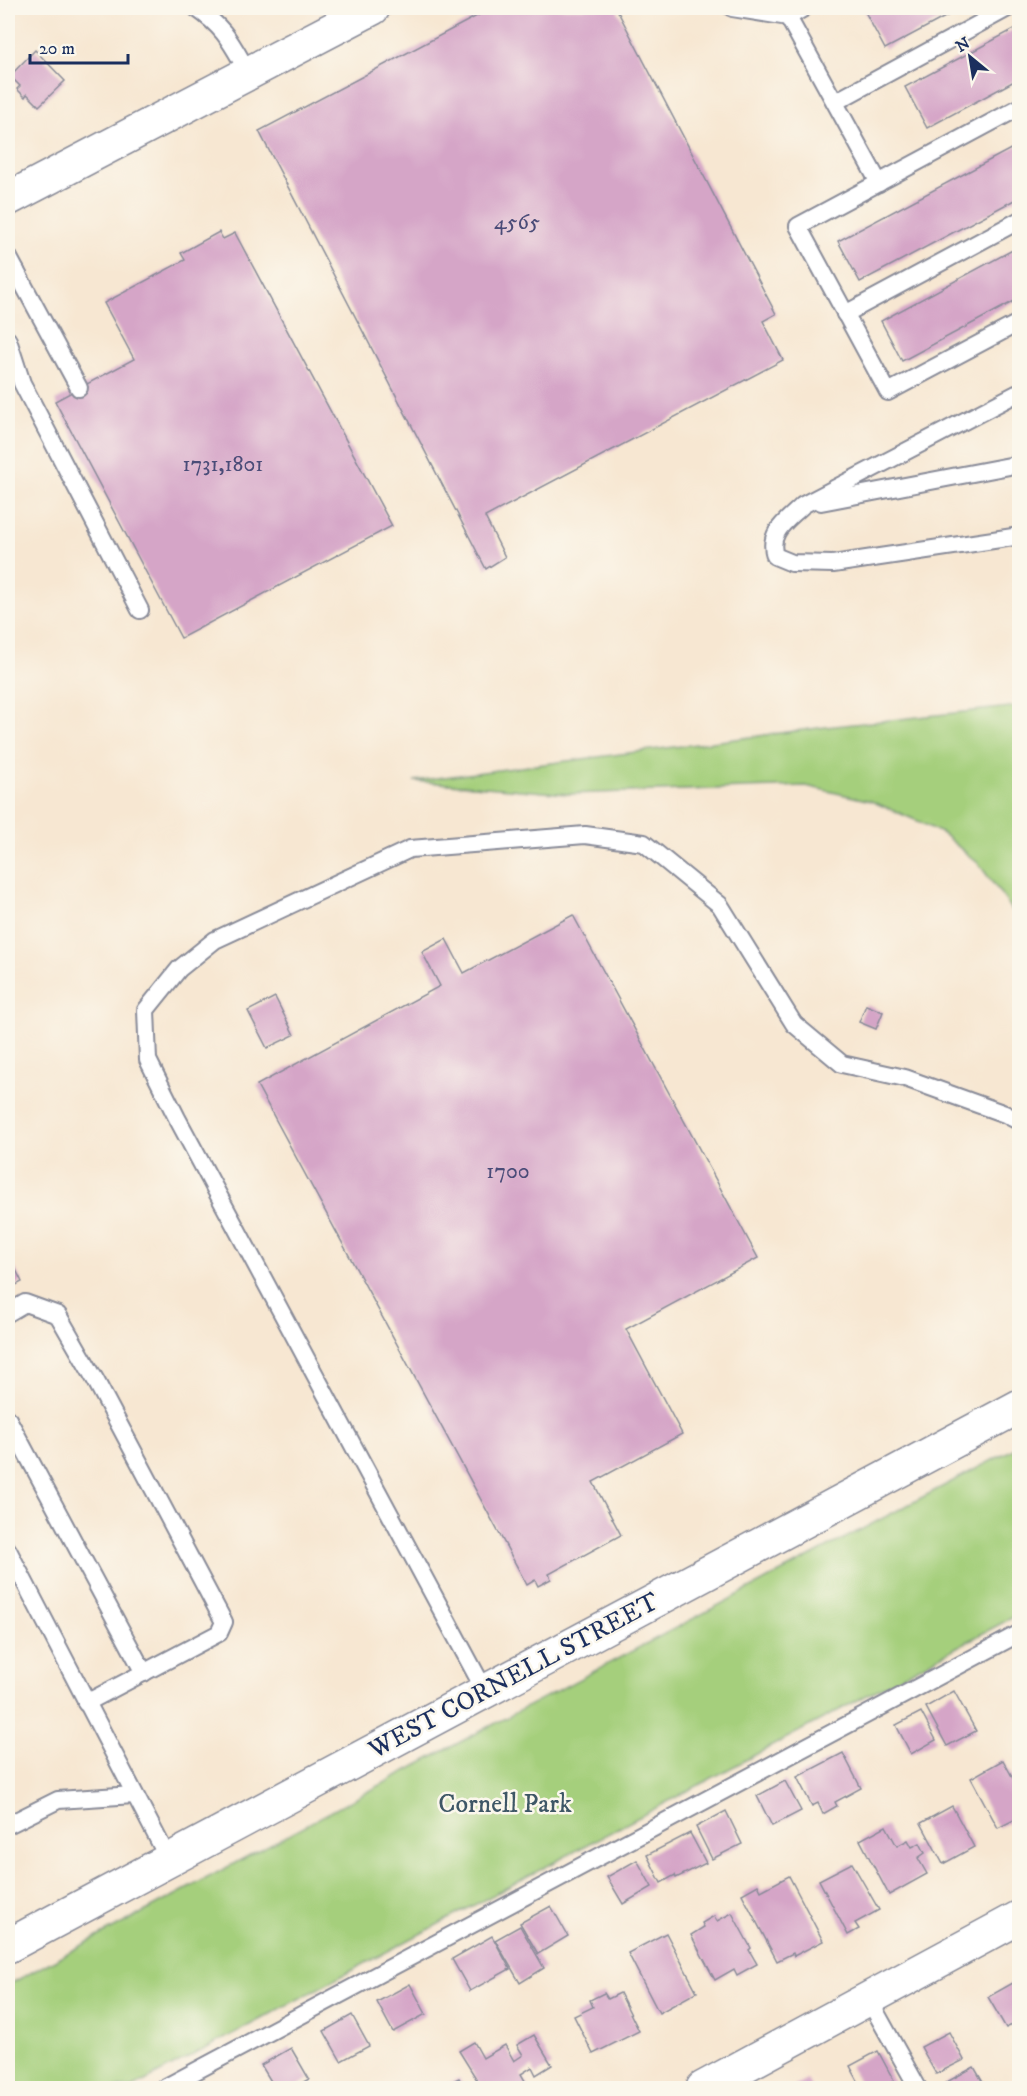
<svg xmlns="http://www.w3.org/2000/svg" width="1027" height="2096" viewBox="0 0 1027 2096" font-family="'IM FELL DW Pica',serif">
<style>
.green{fill:#a5cf7c;stroke:#607f6d;stroke-width:1.5}
.building{fill:#d5a5c7}
.lines{fill:none;stroke-linecap:round;stroke-linejoin:round}
.service-casing{stroke:#898b98;stroke-width:20}
.minor-casing{stroke:#898b98;stroke-width:36}
.service{stroke:#fff;stroke-width:16}
.minor{stroke:#fff;stroke-width:33}
.labels{text-anchor:middle;dominant-baseline:central;stroke-width:5;stroke-linejoin:round;paint-order:stroke}
.number-label{font-size:22px;fill:#4a4c78}
.street-label{font-size:26px;fill:#1b2f5e;stroke:#fbf7ec}
.park-label{font-size:26px;fill:#3e5766;stroke:#fbf7ec}
</style>
<rect width="100%" height="100%" fill="#fbf7ec"/>
<filter id="ink" filterUnits="userSpaceOnUse"><feTurbulence type="fractalNoise" baseFrequency=".0167" numOctaves="2"/><feDisplacementMap in="SourceGraphic" scale="12" xChannelSelector="R" yChannelSelector="G"/><feConvolveMatrix kernelMatrix="1 2 1 2 8 2 1 2 1" color-interpolation-filters="sRGB"/></filter>
<filter id="wash" filterUnits="userSpaceOnUse"><feTurbulence type="fractalNoise" baseFrequency=".008" numOctaves="4" result="noise"/><feDisplacementMap in="SourceGraphic" scale="24" xChannelSelector="R" yChannelSelector="G"/><feGaussianBlur stdDeviation="1.35" result="paint"/><feColorMatrix in="noise" values="0 0 0 0 0 0 0 0 0 0 0 0 0 0 0 0 0 1.4 0 .05"/><feComposite in="paint" operator="in"/></filter>
<g filter="url(#wash)">
<rect width="100%" height="100%" fill="#f7e7d2"/>
<!-- green -->
<g class="green">
<path d="M1019,706V919L979,864L943,834L920,822L871,801L806,786L567,794L414,781L826,727Z"/>
<path d="M1019,1446V1614L132,2088H8V1985L466,1739Z"/>
</g>
<g id="blocks">
<!-- building -->
<g class="building">
<path d="M492,8H616L776,314L763,321L783,360L485,517L505,557L486,569L259,131Z"/>
<path d="M863,8H962L885,49Z"/>
<path d="M1020,26V78L927,128L905,87Z"/>
<path d="M35,50L65,81L39,106L27,94L25,97L17,89L20,86L10,76Z"/>
<path d="M1020,144V197L860,282L838,241Z"/>
<path d="M219,232L223,239L235,233L392,526L181,638L55,401L134,359L104,303L185,260L181,253Z"/>
<path d="M1020,246V298L902,361L881,321Z"/>
<path d="M573,915L758,1258L626,1329L682,1434L593,1482L621,1535L549,1574L551,1579L538,1586L535,1580L527,1585L257,1085L440,986L422,952L446,939L464,973Z"/>
<path d="M275,997L294,1035L267,1048L248,1011Z"/>
<path d="M866,1005L883,1012L876,1029L859,1022Z"/>
<path d="M8,1254L22,1282L8,1289Z"/>
<path d="M954,1691L976,1731L947,1746L926,1707Z"/>
<path d="M921,1712L936,1740L911,1754L896,1725Z"/>
<path d="M843,1753L861,1788L835,1802L837,1806L823,1814L818,1803L812,1806L797,1777Z"/>
<path d="M1003,1760L1020,1791V1817L998,1828L971,1778Z"/>
<path d="M785,1781L801,1811L772,1826L757,1796Z"/>
<path d="M952,1806L974,1847L943,1864L921,1823Z"/>
<path d="M726,1811L742,1844L712,1859L696,1827Z"/>
<path d="M886,1826L897,1846L908,1840L912,1847L920,1843L925,1853L918,1858L927,1874L889,1895L860,1840Z"/>
<path d="M690,1833L706,1863L676,1878L675,1875L661,1883L647,1855Z"/>
<path d="M637,1860L652,1887L623,1904L607,1877Z"/>
<path d="M852,1863L879,1910L855,1923L859,1929L848,1935L819,1880Z"/>
<path d="M789,1876L823,1941L794,1956L793,1953L777,1961L742,1894L758,1885L761,1891Z"/>
<path d="M551,1906L568,1936L538,1954L520,1923Z"/>
<path d="M732,1913L751,1948L749,1950L757,1964L737,1975L734,1969L715,1980L691,1935L704,1927L702,1923L714,1916L717,1921Z"/>
<path d="M520,1926L544,1968L520,1983L495,1940Z"/>
<path d="M666,1933L697,1992L659,2013L628,1953Z"/>
<path d="M492,1936L510,1969L470,1991L452,1959Z"/>
<path d="M1020,1979V2021L1006,2028L988,1997Z"/>
<path d="M410,1984L426,2014L393,2032L377,2002Z"/>
<path d="M604,1993L608,1999L620,1993L639,2031L593,2054L574,2016L593,2007L590,2000Z"/>
<path d="M352,2015L369,2046L341,2061L324,2031Z"/>
<path d="M949,2032L964,2060L936,2074L921,2047Z"/>
<path d="M534,2035L552,2065L536,2075L532,2067L521,2074L528,2086L523,2088H482L459,2051L474,2042L483,2058L505,2045L514,2061L523,2055L517,2045Z"/>
<path d="M291,2048L309,2079L293,2088H275L261,2065Z"/>
<path d="M878,2051L894,2081L879,2088H862L850,2066Z"/>
<path d="M974,2067L985,2086L980,2088H948L945,2083Z"/>
<path d="M459,2078L464,2088H439Z"/>
<path d="M807,2080L812,2088H791Z"/>
</g>
</g>
</g>
<g filter="url(#ink)">
<use href="#blocks" fill-opacity="0" stroke="#898b98" stroke-width="1.5"/>
<g class="lines">
<!-- service casing -->
<g class="service-casing">
<g id="service">
<path d="M196,8C225,28 231,43 248,72"/>
<path d="M732,8L788,17L879,183"/>
<path d="M788,17L804,8"/>
<path d="M835,102L1008,8"/>
<path d="M1020,107L798,226L888,392L1020,322"/>
<path d="M8,256L16,271L8,284"/>
<path d="M16,271L79,388"/>
<path d="M845,314L1020,220"/>
<path d="M8,340L22,383L140,610"/>
<path d="M1020,392L803,505C787,521 767,532 775,556L792,563L833,564L1020,536"/>
<path d="M821,502L1020,464"/>
<path d="M8,1313L25,1303L58,1315L96,1381L224,1622L219,1633L86,1703"/>
<path d="M8,1419L144,1673"/>
<path d="M8,1550L169,1860"/>
<path d="M485,1691L177,1118L148,1060L146,1010L179,969L215,940L410,849L585,835L644,843L720,905L794,1024L842,1064L905,1078L1005,1114L1020,1122"/>
<path d="M8,1825L58,1800L134,1795"/>
<path d="M868,1998L918,2088"/>
<path d="M164,2088L1020,1633"/>
</g>
</g>
<!-- minor casing -->
<g class="minor-casing">
<g id="minor">
<path d="M8,199L373,8"/>
<path d="M8,1946L1020,1406"/>
<path d="M703,2088L1020,1917"/>
</g>
</g>
<!-- service -->
<use href="#service" class="service"/>
<!-- minor -->
<use href="#minor" class="minor"/>
</g>
</g>
<g class="labels">
<!-- number labels -->
<g class="number-label">
<text x="517" y="222">4565</text>
<text x="223" y="464">1731,1801</text>
<text x="508" y="1171">1700</text>
</g>
<!-- street labels -->
<g class="street-label">
<text transform="translate(514 1676) rotate(-28)">WEST CORNELL STREET</text>
</g>
<!-- park labels -->
<g class="park-label">
<text x="505" y="1804">Cornell Park</text>
</g>
</g>
<!-- margin -->
<rect width="1027" height="2096" fill="none" stroke="#fbf7ec" stroke-width="30"/>
<!-- north arrow -->
<g transform="translate(970 57) rotate(330)" stroke="#fbf7ec" stroke-width="4.5" paint-order="stroke">
<path d="M0-4.5L10 22L0 15L-10 22Z" fill="#1b2f5e"/>
<text y="-9" font-size="16" font-weight="bold" text-anchor="middle" fill="#1b2f5e">N</text>
</g>
<!-- scale -->
<path d="M30 54v9h98v-9" fill="none" stroke="#1b2f5e" stroke-width="3"/>
<text x="39" y="54" font-size="18" fill="#1b2f5e" stroke="#fbf7ec" stroke-width="4.5" paint-order="stroke">20 m</text>
</svg>
